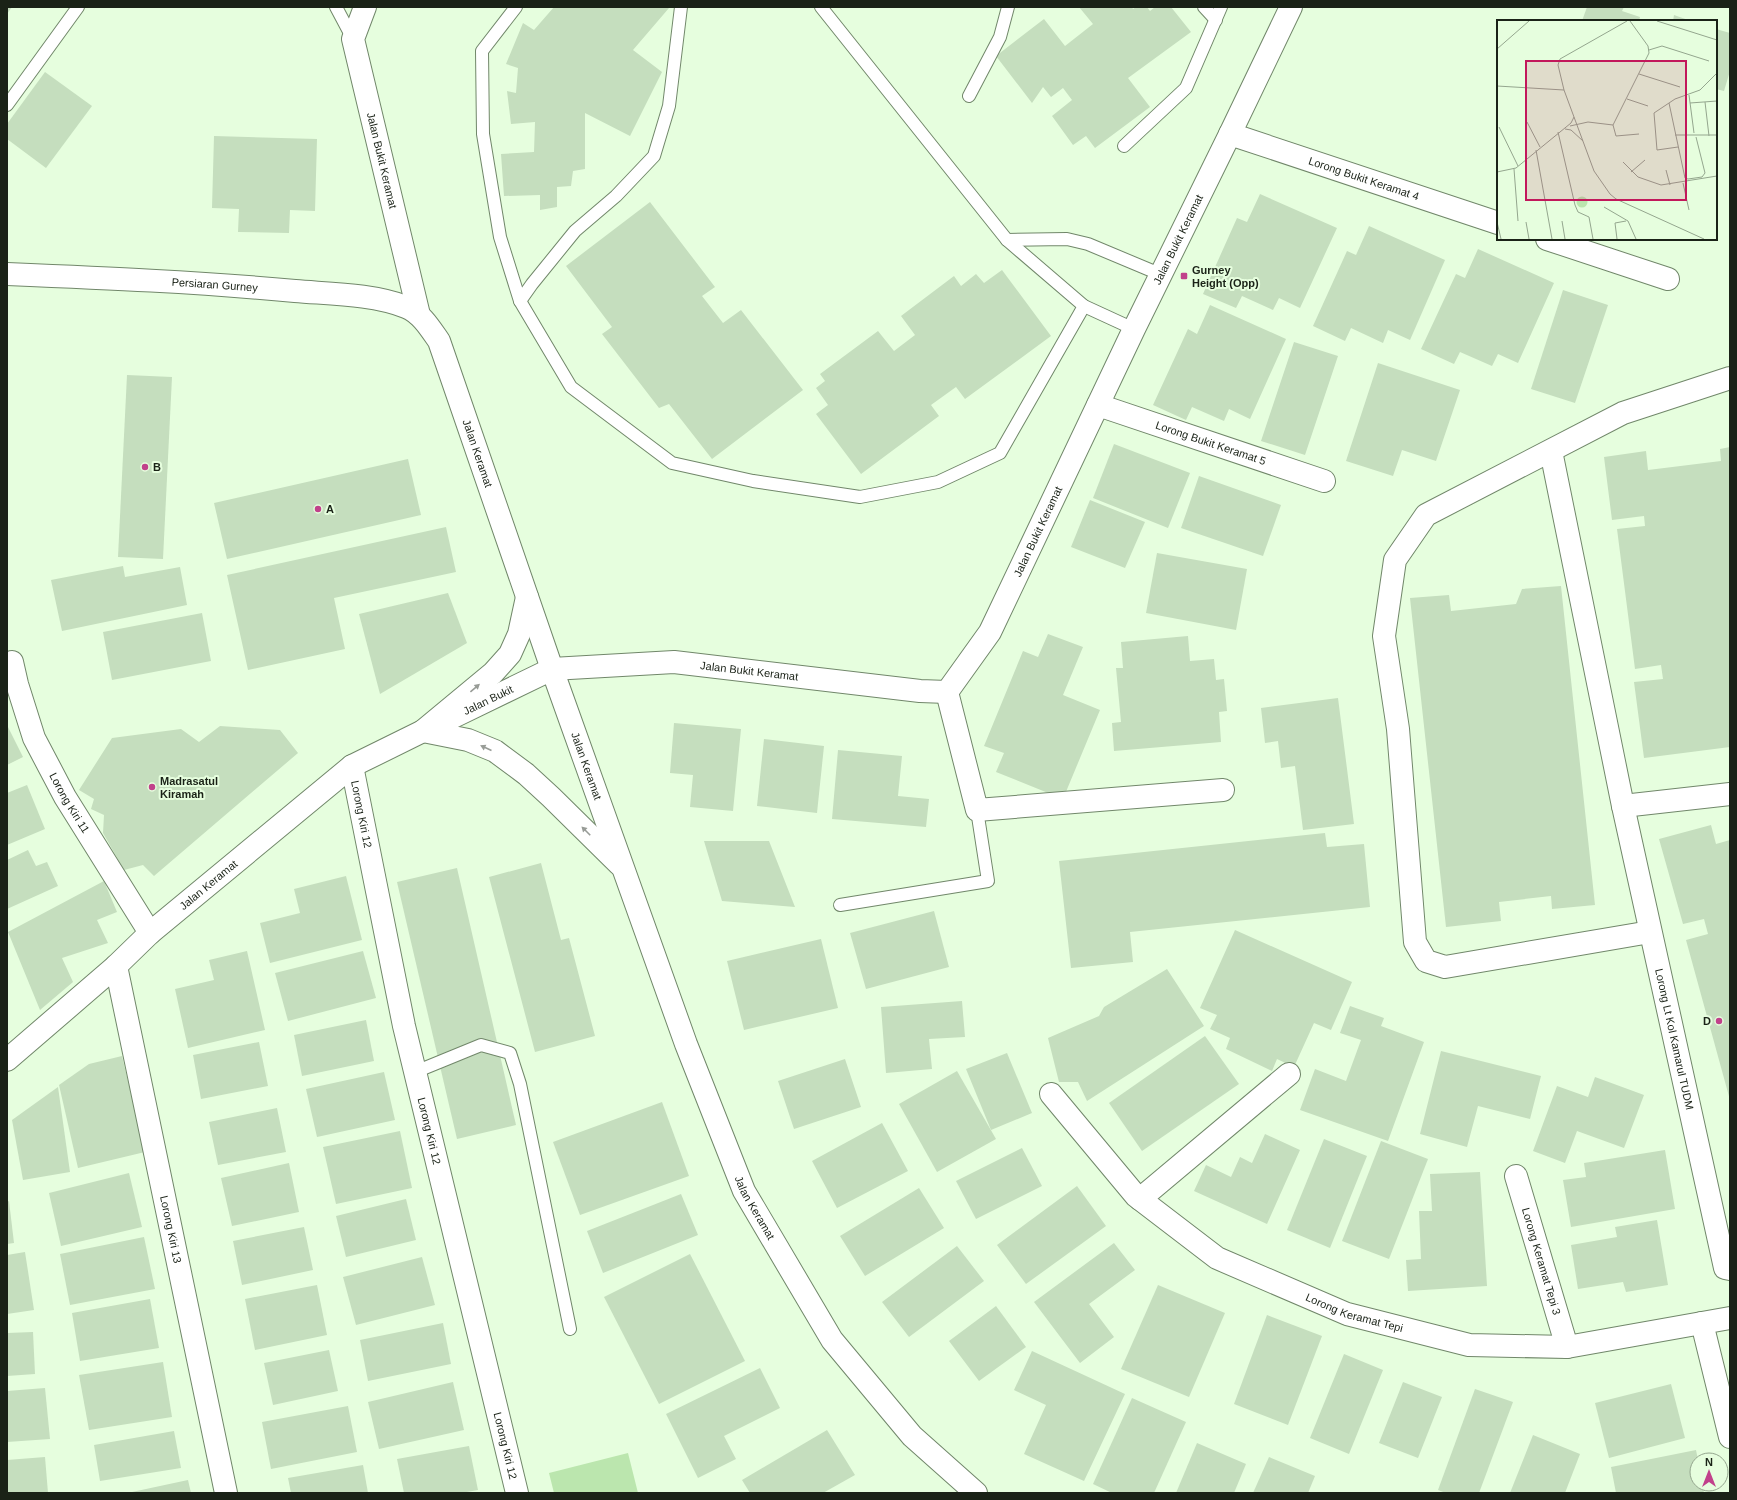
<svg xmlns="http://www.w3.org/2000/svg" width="1737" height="1500" viewBox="0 0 1737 1500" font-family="Helvetica,sans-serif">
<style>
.green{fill:#bbe6ae}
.building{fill:#c5debe}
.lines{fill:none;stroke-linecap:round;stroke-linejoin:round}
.lane-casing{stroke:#71876a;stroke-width:14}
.street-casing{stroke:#71876a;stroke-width:24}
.lane{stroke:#fff;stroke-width:12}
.street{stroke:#fff;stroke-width:22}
.oneway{fill:#989c97}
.poi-dot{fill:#c1418b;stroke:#e6fede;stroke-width:1.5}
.labels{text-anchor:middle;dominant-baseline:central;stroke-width:4;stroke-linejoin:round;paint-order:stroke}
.street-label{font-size:11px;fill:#1a2217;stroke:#e6fede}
.poi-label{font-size:11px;font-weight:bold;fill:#1a2217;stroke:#e6fede;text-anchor:start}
.inset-road{fill:none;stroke:#94a68e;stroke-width:1}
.view{fill:#c2185b;fill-opacity:0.15;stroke:#c2185b;stroke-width:2}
.inset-edge{fill:none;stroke:#1a2217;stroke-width:2}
</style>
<rect width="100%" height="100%" fill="#e6fede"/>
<!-- green -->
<path class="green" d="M628,1453L638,1493H554L549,1473Z"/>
<!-- building -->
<g class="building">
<path d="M7,7H12L7,14Z"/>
<path d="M554,7L669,8L633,50L662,72L630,136L585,113V169L573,171L571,186L557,187V207L540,210V195L504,196L501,154L534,152L535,122L511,124L507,91L516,93L518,68L506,64L523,23L534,30Z"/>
<path d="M1079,7H1132L1133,9L1136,7H1147L1150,11L1155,7H1171L1191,32L1128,78L1150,107L1095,148L1086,136L1073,145L1052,116L1072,100L1063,88L1051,97L1043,87L1032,103L996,56L1044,19L1065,46L1093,24Z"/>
<path d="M1587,7H1624L1622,11L1640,17L1639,21H1582Z"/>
<path d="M1674,15L1691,21H1673Z"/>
<path d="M1716,29L1730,33V71L1724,91L1716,89Z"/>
<path d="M45,72L92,106L46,168L7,139V124Z"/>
<path d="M214,136L317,139L315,211L290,210L289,233L238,232L239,209L212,208Z"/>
<path d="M1260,194L1337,228L1300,308L1279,298L1273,310L1242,296L1236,308L1203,294L1237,218L1247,222Z"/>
<path d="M650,202L715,287L702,296L723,323L741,310L803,390L712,459L669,404L659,408L602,334L612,327L566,266Z"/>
<path d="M1369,226L1445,260L1410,340L1388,330L1383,343L1351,328L1345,341L1313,326L1347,251L1356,255Z"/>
<path d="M1478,249L1554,283L1518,363L1498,354L1492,366L1460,352L1454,364L1421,349L1456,274L1465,278Z"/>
<path d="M1002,270L1051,336L965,399L956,387L931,405L939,416L861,474L816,414L828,405L816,388L825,381L820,374L878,331L894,351L915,335L901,316L954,276L961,286L976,274L984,283Z"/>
<path d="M1563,290L1608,305L1575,403L1531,389Z"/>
<path d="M1210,305L1286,339L1250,419L1229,409L1224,421L1192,407L1186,420L1153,405L1188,329L1197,334Z"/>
<path d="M1294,342L1338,356L1305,455L1261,441Z"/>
<path d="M1378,363L1460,390L1436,461L1402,450L1393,476L1346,461Z"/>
<path d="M127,375L172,377L163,559L118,557Z"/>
<path d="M1114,444L1190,473L1168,528L1093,498Z"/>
<path d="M1730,447V747L1644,758L1634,682L1663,679L1661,665L1635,669L1617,529L1645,526L1644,516L1612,520L1604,457L1646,451L1648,470L1721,461L1720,449Z"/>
<path d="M408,459L421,515L227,559L214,503Z"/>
<path d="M1199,476L1281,505L1263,556L1181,528Z"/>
<path d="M1090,500L1145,522L1125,568L1071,547Z"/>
<path d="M446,527L456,572L334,598L345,649L248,670L227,575Z"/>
<path d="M1157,553L1247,569L1236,630L1146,613Z"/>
<path d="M123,566L125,577L180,567L187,605L62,631L51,580Z"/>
<path d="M1561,586L1595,905L1552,909L1551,896L1499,902L1501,921L1446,927L1410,598L1449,595L1451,611L1516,604L1522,589Z"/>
<path d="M448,593L467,643L380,694L359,614Z"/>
<path d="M202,613L211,661L112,680L103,632Z"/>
<path d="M1048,634L1083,647L1063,695L1100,710L1063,799L996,772L1004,753L984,746L1023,651L1038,657Z"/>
<path d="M1188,636L1190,661L1214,659L1216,680L1224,679L1227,711L1219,712L1221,742L1114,751L1112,723L1121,722L1116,668H1123L1121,642Z"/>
<path d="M1338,698L1354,824L1303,830L1295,766L1281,768L1278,741L1265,743L1261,708Z"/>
<path d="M674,723L741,729L733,811L690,807L693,775L670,773Z"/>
<path d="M7,725L23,757L7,765Z"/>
<path d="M220,726L280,730L298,753L154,876L143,865L124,870L103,833L104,815L91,809L94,799L79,790L112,738L181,729L199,742Z"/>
<path d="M764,739L824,746L817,813L757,806Z"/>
<path d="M838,750L902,756L898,796L929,799L926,827L832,819Z"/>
<path d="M27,785L45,829L7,845V793Z"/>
<path d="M1711,825L1716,844L1730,840V1100L1686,940L1708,934L1704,919L1683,924L1659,839Z"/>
<path d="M1325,833L1327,847L1364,844L1370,907L1130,932L1133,962L1071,968L1059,861Z"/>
<path d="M704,841H769L795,907L722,901Z"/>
<path d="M28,850L36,866L47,862L58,886L7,909V860Z"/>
<path d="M541,863L561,940L569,938L595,1036L535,1052L489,877Z"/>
<path d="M457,868L516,1125L457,1139L397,882Z"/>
<path d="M346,876L362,940L270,963L260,923L300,913L294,889Z"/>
<path d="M104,881L117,912L97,920L108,943L62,958L73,982L40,1010L8,932Z"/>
<path d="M934,911L949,967L866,989L850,933Z"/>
<path d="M1235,930L1352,982L1331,1030L1314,1023L1294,1067L1277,1059L1272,1071L1226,1049L1230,1038L1210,1029L1217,1015L1200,1008Z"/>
<path d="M821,939L838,1008L744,1030L727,961Z"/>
<path d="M247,951L265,1030L188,1048L175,989L214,980L209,960Z"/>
<path d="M363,951L376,998L288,1021L275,973Z"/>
<path d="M1167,969L1204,1026L1087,1101L1078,1082H1059L1048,1038L1099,1016L1104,1007Z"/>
<path d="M962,1001L965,1037L929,1039L932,1069L886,1073L881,1007Z"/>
<path d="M1350,1006L1384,1018L1381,1026L1424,1042L1388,1141L1300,1110L1315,1069L1346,1081L1361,1040L1340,1033Z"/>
<path d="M366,1020L374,1061L302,1076L294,1035Z"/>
<path d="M1205,1036L1239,1084L1142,1151L1109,1103Z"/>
<path d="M259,1042L268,1086L201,1099L193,1055Z"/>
<path d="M1441,1051L1541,1076L1530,1119L1478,1106L1467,1147L1420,1134Z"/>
<path d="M1007,1053L1032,1113L991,1130L966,1069Z"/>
<path d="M122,1056L145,1152L78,1168L59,1085L89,1064Z"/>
<path d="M845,1059L861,1107L794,1129L778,1081Z"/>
<path d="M957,1071L996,1139L937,1172L899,1104Z"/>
<path d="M384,1072L395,1120L317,1137L306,1089Z"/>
<path d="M1595,1077L1644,1095L1624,1148L1577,1131L1565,1163L1533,1151L1557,1086L1588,1097Z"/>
<path d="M58,1087L70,1172L23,1180L12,1120Z"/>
<path d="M662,1102L689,1176L580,1215L553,1142Z"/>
<path d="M277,1108L286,1152L218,1165L209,1122Z"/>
<path d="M882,1123L908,1171L837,1208L812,1161Z"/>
<path d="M400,1131L412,1188L336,1204L323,1147Z"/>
<path d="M1265,1134L1300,1150L1267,1224L1194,1191L1206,1165L1231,1177L1240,1157L1252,1163Z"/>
<path d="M1324,1139L1367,1156L1330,1248L1287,1230Z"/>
<path d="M1381,1141L1428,1159L1389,1259L1342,1241Z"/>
<path d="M1022,1148L1042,1186L976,1219L956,1181Z"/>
<path d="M1665,1150L1675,1209L1571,1227L1563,1180L1586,1177L1584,1163Z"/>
<path d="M289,1163L299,1212L232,1226L221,1178Z"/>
<path d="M1480,1172L1487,1286L1408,1291L1406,1260L1421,1259L1419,1211H1432L1430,1174Z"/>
<path d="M129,1173L142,1227L61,1246L49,1193Z"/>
<path d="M1077,1186L1106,1226L1026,1284L997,1245Z"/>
<path d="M919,1188L944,1228L865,1276L840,1236Z"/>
<path d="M681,1194L698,1235L603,1273L587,1231Z"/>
<path d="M406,1199L416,1240L346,1257L336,1216Z"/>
<path d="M9,1201L14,1243L7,1244V1202Z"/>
<path d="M1657,1220L1668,1285L1626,1292L1623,1282L1578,1289L1571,1245L1617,1237L1615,1227Z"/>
<path d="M304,1227L313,1270L242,1285L233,1241Z"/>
<path d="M144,1237L155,1289L70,1305L60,1254Z"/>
<path d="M1114,1243L1135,1270L1089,1304L1114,1337L1080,1363L1034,1302Z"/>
<path d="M957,1246L984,1281L909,1337L882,1302Z"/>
<path d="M25,1252L34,1310L7,1314V1255Z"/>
<path d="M690,1254L745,1361L659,1404L604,1297Z"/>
<path d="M422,1257L435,1305L356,1325L343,1277Z"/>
<path d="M317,1285L327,1335L255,1350L245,1299Z"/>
<path d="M1158,1285L1225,1313L1189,1397L1121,1369Z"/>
<path d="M150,1299L159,1348L80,1361L72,1313Z"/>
<path d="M996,1306L1026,1347L979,1381L949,1341Z"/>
<path d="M1267,1315L1322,1336L1288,1425L1234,1404Z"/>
<path d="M443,1323L451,1364L368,1381L360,1340Z"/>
<path d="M33,1332L35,1374L7,1376V1333Z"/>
<path d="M329,1350L338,1391L273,1405L264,1363Z"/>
<path d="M1032,1351L1125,1394L1084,1481L1024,1454L1046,1405L1014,1390Z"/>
<path d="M1344,1354L1383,1370L1349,1454L1310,1438Z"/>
<path d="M163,1362L172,1417L89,1430L79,1375Z"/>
<path d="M760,1368L780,1408L724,1436L736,1459L698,1478L666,1414Z"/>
<path d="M453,1382L464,1430L379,1449L368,1402Z"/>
<path d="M1403,1382L1442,1397L1418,1458L1379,1443Z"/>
<path d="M1671,1384L1685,1438L1609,1458L1595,1403Z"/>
<path d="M45,1388L50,1439L7,1442V1391Z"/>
<path d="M1475,1389L1513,1402L1479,1493H1446L1438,1490Z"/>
<path d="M1132,1398L1186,1422L1154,1493H1112L1093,1484Z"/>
<path d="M348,1406L357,1452L271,1469L262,1422Z"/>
<path d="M827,1430L855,1475L823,1493H750L742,1480Z"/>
<path d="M174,1431L181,1468L100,1481L94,1445Z"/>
<path d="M1533,1435L1580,1454L1565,1493H1510Z"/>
<path d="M1197,1443L1246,1464L1234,1493H1176Z"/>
<path d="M469,1446L478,1490L461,1493H404L397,1459Z"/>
<path d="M1696,1450L1698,1460L1697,1484H1702L1704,1493H1616L1611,1467Z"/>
<path d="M45,1457L48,1493H7V1460Z"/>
<path d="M1269,1457L1315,1476L1308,1493H1253Z"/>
<path d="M363,1465L368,1493H291L288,1478Z"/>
<path d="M188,1480L191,1493H132V1492Z"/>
</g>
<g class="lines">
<!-- lane casing -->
<g class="lane-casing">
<g id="lane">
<path d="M336,7L353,39"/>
<path d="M516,7L482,51L483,134L500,237L520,301L571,387L672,463L753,481L860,497L938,482L1000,453L1084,306"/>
<path d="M821,7L1007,240L1084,306L1134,329"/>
<path d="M1204,7L1216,20"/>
<path d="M969,96L1000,37L1008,7"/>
<path d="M7,105L78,7"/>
<path d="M1124,146L1186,88L1221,7"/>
<path d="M1007,240L1067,239L1088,244L1162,275"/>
<path d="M520,301L532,284L575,231L616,196L654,156L669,106L681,7"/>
<path d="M840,905L988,881L977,810"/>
<path d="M415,1072L481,1045L510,1053L520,1084L570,1329"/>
</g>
</g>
<!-- street casing -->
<g class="street-casing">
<g id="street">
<path id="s1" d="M365,7L353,39L419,315"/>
<path id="s2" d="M1230,134L1498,223"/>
<path d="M1547,239L1668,279"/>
<path id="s3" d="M7,274C103,278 199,282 295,291C330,294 373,294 406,307C421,313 430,328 439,341L552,669L686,1044L744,1191L832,1340L912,1436L976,1493"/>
<path id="s4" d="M1098,405L1324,481"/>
<path id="s5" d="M1551,451L1623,806L1725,1268L1730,1269"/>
<path id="s6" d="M12,662L17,684L34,738L65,797L150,933"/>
<path id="s7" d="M947,692L990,632L1134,329L1230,134L1291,7"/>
<path d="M947,692L977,810L1223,790"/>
<path id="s8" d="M453,717L552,669L674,662L920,691L947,692"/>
<path d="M423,731L468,740L495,751L526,774L551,797L619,864"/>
<path id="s9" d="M352,766L404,1026L517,1493"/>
<path d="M1623,806L1730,794"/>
<path d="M1650,932L1445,967L1426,961L1415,942L1398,729L1384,636L1395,560L1426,515L1623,413L1730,378"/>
<path id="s10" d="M116,966L226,1493"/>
<path id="s11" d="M7,1060L116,966L150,933L352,766L423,731L493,673L510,654L519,634L527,597"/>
<path id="s12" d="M1051,1094L1136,1196L1217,1258L1347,1314L1469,1345L1567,1347L1730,1318"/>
<path id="s13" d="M1516,1176L1567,1347"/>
<path d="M1140,1199L1289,1074"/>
<path d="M1702,1323L1730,1437"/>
</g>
</g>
<!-- lane -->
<use href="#lane" class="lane"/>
<!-- street -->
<use href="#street" class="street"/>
</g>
<!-- one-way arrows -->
<defs><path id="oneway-solid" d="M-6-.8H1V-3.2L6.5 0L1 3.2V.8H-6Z"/></defs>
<g class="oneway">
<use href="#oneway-solid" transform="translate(475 688) rotate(-40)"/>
<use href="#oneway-solid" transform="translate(486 748) rotate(-156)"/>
<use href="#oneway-solid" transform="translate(586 831) rotate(-135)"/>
</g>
<!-- markers -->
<g class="poi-dot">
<rect x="1180" y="272" width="8" height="8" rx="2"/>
<circle cx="145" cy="467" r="4"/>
<circle cx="318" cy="509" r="4"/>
<circle cx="152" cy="787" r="4"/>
<circle cx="1719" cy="1021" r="4"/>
</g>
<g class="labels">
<!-- street labels -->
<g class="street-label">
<text stroke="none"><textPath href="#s1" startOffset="159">Jalan Bukit Keramat</textPath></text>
<text stroke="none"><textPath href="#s2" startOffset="141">Lorong Bukit Keramat 4</textPath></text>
<text stroke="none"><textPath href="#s7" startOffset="509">Jalan Bukit Keramat</textPath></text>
<text stroke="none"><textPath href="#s3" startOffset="208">Persiaran Gurney</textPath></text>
<text stroke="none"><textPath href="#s4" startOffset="119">Lorong Bukit Keramat 5</textPath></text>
<text stroke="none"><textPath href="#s3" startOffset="568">Jalan Keramat</textPath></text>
<text stroke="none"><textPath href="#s7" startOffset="185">Jalan Bukit Keramat</textPath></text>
<text stroke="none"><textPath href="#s8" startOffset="308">Jalan Bukit Keramat</textPath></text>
<text stroke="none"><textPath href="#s8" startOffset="39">Jalan Bukit</textPath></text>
<text stroke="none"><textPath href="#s3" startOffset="899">Jalan Keramat</textPath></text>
<text stroke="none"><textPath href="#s6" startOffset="153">Lorong Kiri 11</textPath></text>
<text stroke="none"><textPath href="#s9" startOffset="49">Lorong Kiri 12</textPath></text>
<text stroke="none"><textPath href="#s11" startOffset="267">Jalan Keramat</textPath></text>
<text stroke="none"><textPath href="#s5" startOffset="601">Lorong Lt Kol Kamarul TUDM</textPath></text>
<text stroke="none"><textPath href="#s9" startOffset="373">Lorong Kiri 12</textPath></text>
<text stroke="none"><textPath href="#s3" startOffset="1372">Jalan Keramat</textPath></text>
<text stroke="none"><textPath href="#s10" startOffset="269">Lorong Kiri 13</textPath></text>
<text stroke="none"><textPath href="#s13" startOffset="89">Lorong Keramat Tepi 3</textPath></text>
<text stroke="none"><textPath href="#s12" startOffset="383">Lorong Keramat Tepi</textPath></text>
<text stroke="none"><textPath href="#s9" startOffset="697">Lorong Kiri 12</textPath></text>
</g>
<!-- poi labels -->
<g class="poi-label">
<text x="1192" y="270">Gurney<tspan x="1192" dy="13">Height (Opp)</tspan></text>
<text x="153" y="467">B</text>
<text x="326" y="509">A</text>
<text x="160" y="781">Madrasatul<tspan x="160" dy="13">Kiramah</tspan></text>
<text x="1711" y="1021" text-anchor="end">D</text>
</g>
</g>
<!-- overview -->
<g transform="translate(1497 20)">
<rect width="220" height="220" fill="#e6fede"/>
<path d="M79.5 182a5.5 5.5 0 1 1 11 0a5.5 5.5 0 1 1-11 0Z" fill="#bbe6ae"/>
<path class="inset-road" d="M130,1L63,39L61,45L67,70L97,151L113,174L119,179L207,219M160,1L220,20M0,29L32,1M152,30L165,26L212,41M142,54L183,67M0,66L67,70M192,75L197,113M130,79L151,86M208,82L212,116M172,83L188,158L191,159L205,157L208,153L199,117M193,83L220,81M30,102L43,127M116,105L152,33L151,26L133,1M116,105L119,116L142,114M73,106L91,102L116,105M2,107L21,146M68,109L74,110L86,121M61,112L78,185L81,192L92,197L96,219M178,115H220M181,127L160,130L157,93L178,79L203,70L220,53M39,130L55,219M126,142L141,157L164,165L220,156M17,149L21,201M169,150L173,165M0,152L19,148L74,103L77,97M134,152L148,140M186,163L192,190M107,187L131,201L139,219M65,201L68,219M0,202L4,219M29,202L32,219M120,219L118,203L129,201"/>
<path class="view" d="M29,41H189V180H29Z"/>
<rect width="220" height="220" class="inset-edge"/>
</g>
<!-- border -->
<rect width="1737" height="1500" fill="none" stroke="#1a2217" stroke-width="16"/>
<!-- north arrow -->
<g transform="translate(1709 1472)"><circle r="19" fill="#e6fede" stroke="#94a68e"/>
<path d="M0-3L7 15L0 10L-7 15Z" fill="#c1418b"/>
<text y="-6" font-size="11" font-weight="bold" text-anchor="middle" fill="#1a2217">N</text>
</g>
</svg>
